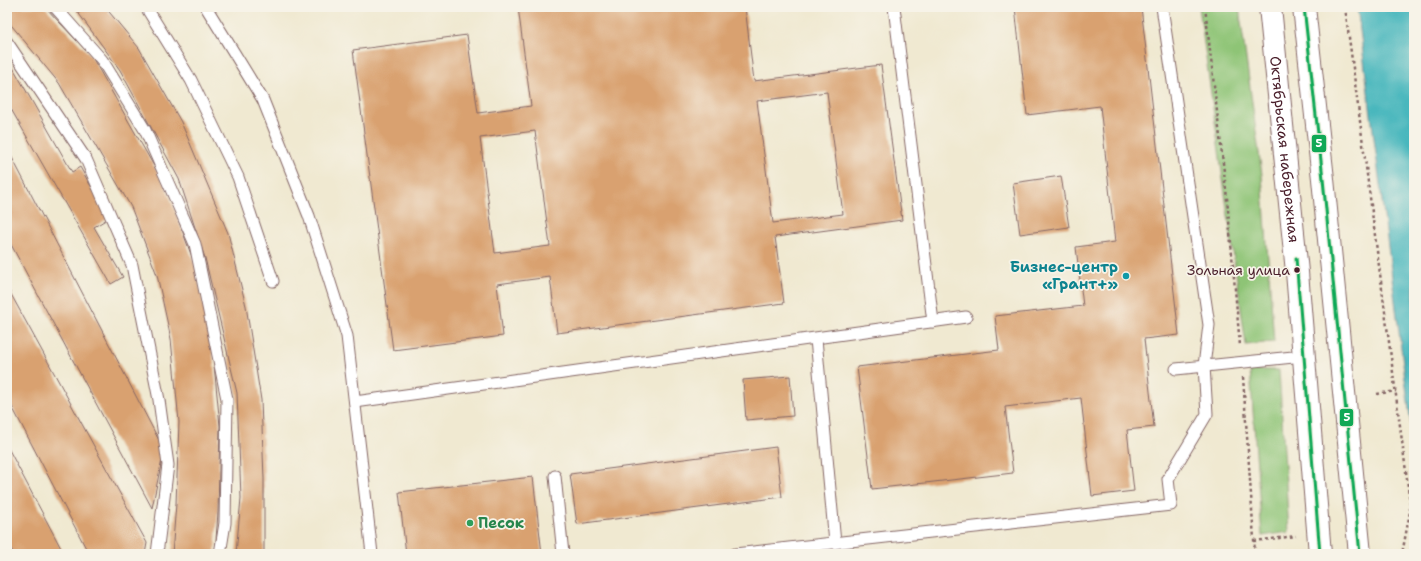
<svg xmlns="http://www.w3.org/2000/svg" width="1421" height="561" viewBox="0 0 1421 561" font-family="'Shantell Sans',sans-serif">
<style>
.green{fill:#8ec476;stroke:#6c7250}
.water{fill:#48b7bd;stroke:#496b74}
.building{fill:#d9a170;fill-rule:evenodd}
.lines{fill:none;stroke-linecap:round;stroke-linejoin:round}
.lane-casing{stroke:#846665;stroke-width:13}
.primary-casing{stroke:#846665;stroke-width:24}
.path{stroke:#846665;stroke-width:2.5;stroke-dasharray:3 3;stroke-linecap:butt}
.lane{stroke:#fff;stroke-width:11}
.primary{stroke:#fff;stroke-width:22}
.bus-1-casing{stroke:#f7f3e8;stroke-width:6}
.bus-1{stroke:#10a855;stroke-width:3}
.bus-dot{fill:#4a1f2b;stroke:#f7f3e8;stroke-width:1.5}
.culture-dot{fill:#0f9aa8;stroke:#f7f3e8;stroke-width:1.5}
.leisure-dot{fill:#2e9e5b;stroke:#f7f3e8;stroke-width:1.5}
.labels{text-anchor:middle;dominant-baseline:central;stroke-width:3.5;stroke-linejoin:round;paint-order:stroke}
.bus-label{font-size:14px;fill:#4a1f2b;stroke:#f7f3e8;text-anchor:end}
.street-label{font-size:15px;fill:#4a1f2b;stroke:#f7f3e8}
.culture-label{font-size:15px;font-weight:bold;fill:#0d838f;stroke:#f7f3e8;text-anchor:end}
.leisure-label{font-size:15px;font-weight:bold;fill:#27864d;stroke:#f7f3e8;text-anchor:start}
.line-badge{stroke:#f7f3e8;stroke-width:1.5}
.badge-label{font-size:11px;text-anchor:middle;font-weight:bold;fill:#fff}
</style>
<rect width="100%" height="100%" fill="#f7f3e8"/>
<filter id="ink" filterUnits="userSpaceOnUse"><feTurbulence type="fractalNoise" baseFrequency=".025" numOctaves="2"/><feDisplacementMap in="SourceGraphic" scale="8" xChannelSelector="R" yChannelSelector="G"/><feConvolveMatrix kernelMatrix="1 2 1 2 8 2 1 2 1" color-interpolation-filters="sRGB"/></filter>
<filter id="wash" filterUnits="userSpaceOnUse"><feTurbulence type="fractalNoise" baseFrequency=".012" numOctaves="4" result="noise"/><feDisplacementMap in="SourceGraphic" scale="16" xChannelSelector="R" yChannelSelector="G"/><feGaussianBlur stdDeviation="0.9" result="paint"/><feColorMatrix in="noise" values="0 0 0 0 0 0 0 0 0 0 0 0 0 0 0 0 0 1.4 0 .05"/><feComposite in="paint" operator="in"/></filter>
<g filter="url(#wash)">
<rect width="100%" height="100%" fill="#f0e9d1"/>
<!-- green -->
<g class="green">
<path d="M1199,7H1239L1262,175L1274,342L1246,345Z"/>
<path d="M1250,370H1279L1289,532L1262,536Z"/>
</g>
<!-- water -->
<path class="water" d="M1357,7H1414V448Z"/>
<g id="blocks">
<!-- building -->
<g class="building">
<path d="M7,7H45L92,57L167,189L196,268L212,344L220,426L218,512L215,554H172L176,504L179,422L171,339L157,275L131,207L59,83L7,20Z"/>
<path d="M74,7H105L139,48L181,122L228,233L246,306L261,400L264,479V554H236L241,498L237,393L205,258L179,179L120,70Z"/>
<path d="M518,7H745L754,81L881,65L902,220L775,237L784,303L557,333L550,277L497,284L503,336L393,350L353,50L467,35L478,113L531,106ZM827,92L843,214L773,223L757,101ZM535,131L550,246L495,253L480,138Z"/>
<path d="M1015,7H1141L1179,335L1144,339L1154,427L1127,430L1134,491L1092,496L1081,398L1005,407L1013,473L872,489L857,367L999,350L995,316L1083,306L1076,247L1115,242L1100,106L1027,115Z"/>
<path d="M7,57L72,172L80,167L109,218L94,227L123,277L111,284L7,102Z"/>
<path d="M7,148L164,450L152,508L7,237Z"/>
<path d="M1061,176L1069,227L1020,234L1013,183Z"/>
<path d="M7,287L147,543L145,554H89L7,397Z"/>
<path d="M790,376L793,416L746,420L743,380Z"/>
<path d="M7,446L64,554H14L7,541Z"/>
<path d="M776,447L782,497L577,524L570,474Z"/>
<path d="M533,477L542,554H406L399,492Z"/>
</g>
</g>
</g>
<g filter="url(#ink)">
<use href="#blocks" fill-opacity="0" stroke="#846665" stroke-width="1"/>
<g class="lines">
<!-- lane casing -->
<g class="lane-casing">
<g id="lane">
<path d="M55,7L102,60L145,130L195,244L227,399L225,523L220,554"/>
<path d="M146,7L191,80L238,177L273,281"/>
<path d="M206,7L263,100L309,216L347,336L372,554"/>
<path d="M894,7L933,322"/>
<path d="M7,42L86,159L132,265L159,400L168,465L157,554"/>
<path d="M816,339L835,543"/>
<path d="M1176,369L1303,356"/>
<path d="M355,402L966,317"/>
<path d="M555,476L563,554"/>
<path d="M735,554L1171,505L1168,479L1207,414L1204,366L1209,325L1162,7"/>
</g>
</g>
<!-- primary casing -->
<g class="primary-casing">
<g id="primary">
<path id="s1" d="M1270,7L1297,272L1320,554"/>
<path d="M1304,7L1323,179L1360,554"/>
</g>
</g>
<!-- path -->
<g class="path">
<path d="M1205,7L1227,198L1240,346"/>
<path d="M1345,7L1410,502V512L1402,554"/>
<path d="M1243,377L1255,554"/>
<path d="M1377,394L1396,391"/>
<path d="M1254,541L1296,536"/>
</g>
<!-- lane -->
<use href="#lane" class="lane"/>
<!-- primary -->
<use href="#primary" class="primary"/>
<!-- bus-1 casing -->
<g class="bus-1-casing">
<g id="bus-1">
<path d="M1304,7L1323,179L1360,554"/>
<path d="M1296,258L1320,554"/>
</g>
</g>
<!-- bus-1 -->
<use href="#bus-1" class="bus-1"/>
</g>
</g>
<!-- markers -->
<circle class="bus-dot" cx="1297" cy="270" r="3.5"/>
<circle class="culture-dot" cx="1126" cy="276" r="4"/>
<circle class="leisure-dot" cx="470" cy="523" r="4"/>
<g class="labels">
<!-- bus labels -->
<g class="bus-label">
<text x="1290" y="270">Зольная улица</text>
</g>
<!-- street labels -->
<g class="street-label">
<text stroke="none"><textPath href="#s1" startOffset="143">Октябрьская набережная</textPath></text>
</g>
<!-- culture labels -->
<g class="culture-label">
<text x="1118" y="267">Бизнес-центр<tspan x="1118" dy="17">«Грант+»</tspan></text>
</g>
<!-- leisure labels -->
<g class="leisure-label">
<text x="478" y="523">Песок</text>
</g>
</g>
<g class="line-badge">
<rect x="1311" y="134" width="16" height="19" rx="4" fill="#10a855"/>
<rect x="1339" y="408" width="15" height="19" rx="4" fill="#10a855"/>
</g>
<g class="badge-label">
<text x="1319" y="147">5</text>
<text x="1347" y="421">5</text>
</g>
<!-- margin -->
<rect width="1421" height="561" fill="none" stroke="#f7f3e8" stroke-width="24"/>
</svg>
